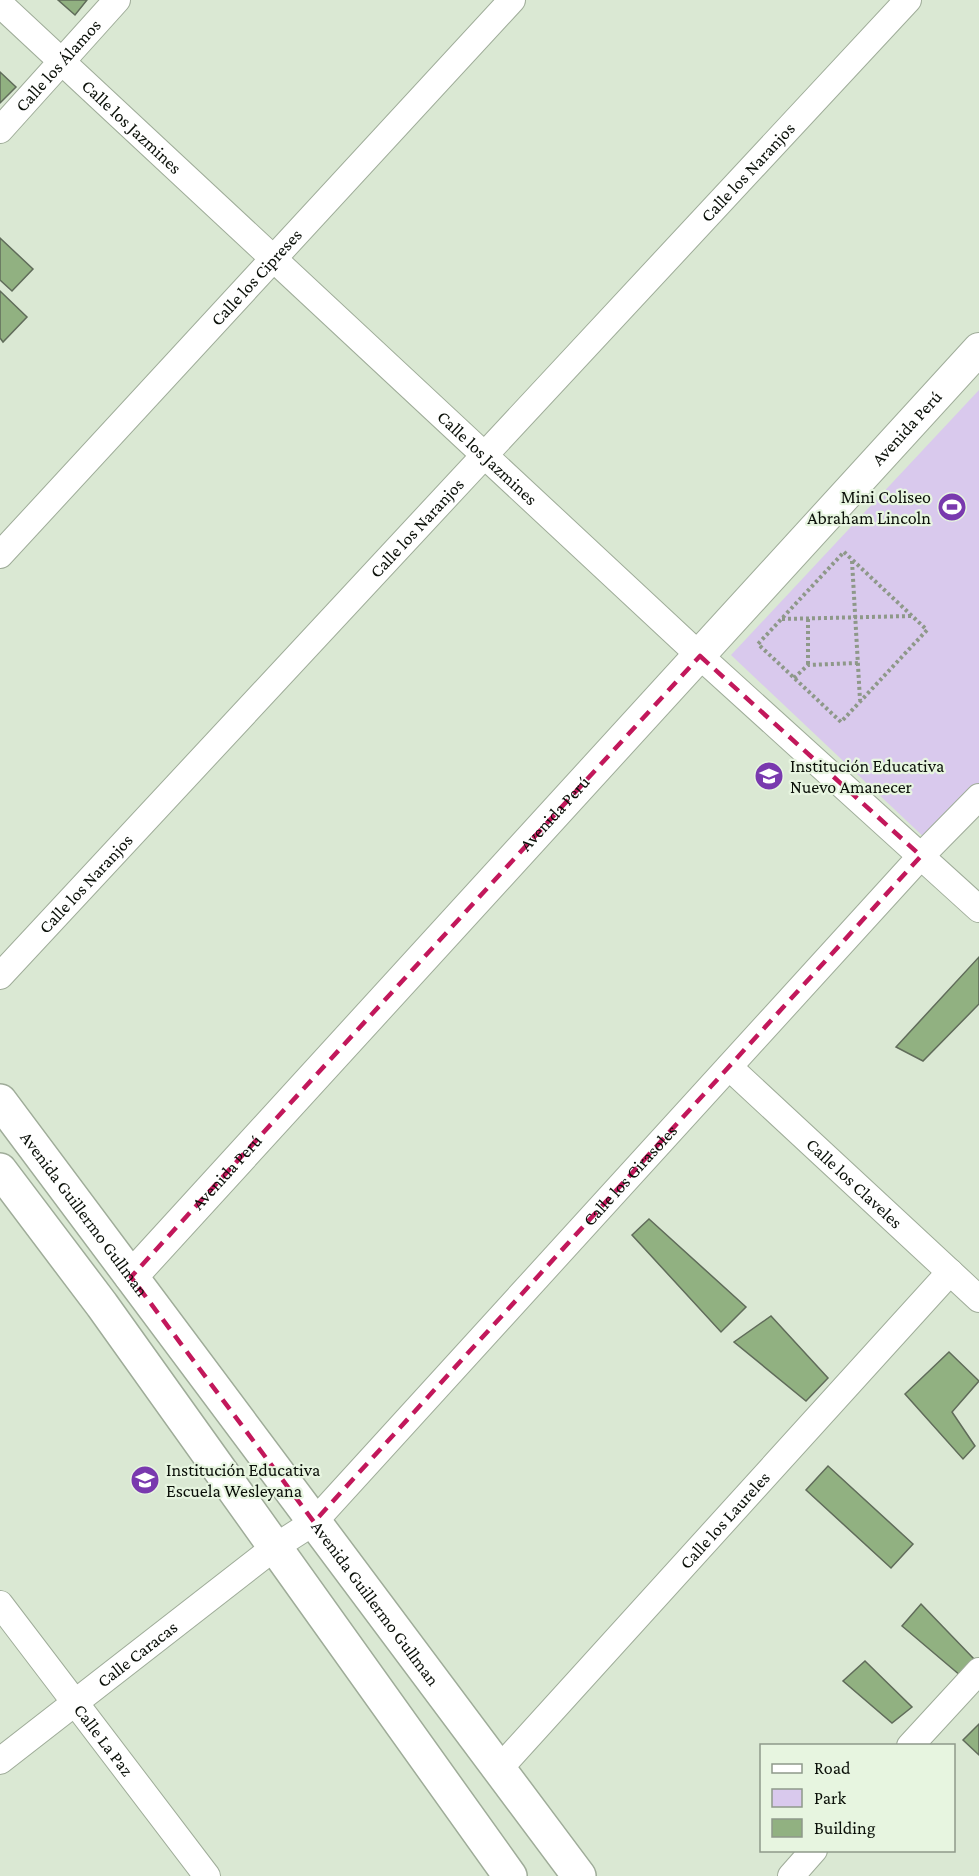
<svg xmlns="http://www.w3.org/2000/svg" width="979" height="1876" viewBox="0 0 979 1876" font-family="'Crimson Pro',serif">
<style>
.green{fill:#d9c9ed}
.building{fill:#91b181;stroke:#606c5a;stroke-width:1.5}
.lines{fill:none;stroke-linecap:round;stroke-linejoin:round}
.minor-casing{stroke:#9fac99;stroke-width:28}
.tertiary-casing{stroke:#9fac99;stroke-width:34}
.primary-casing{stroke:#9fac99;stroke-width:36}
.path{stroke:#8e9889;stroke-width:4;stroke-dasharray:3 3;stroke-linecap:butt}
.minor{stroke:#fff;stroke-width:26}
.tertiary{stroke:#fff;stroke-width:32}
.primary{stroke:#fff;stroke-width:33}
.marked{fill:none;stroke:#c2185b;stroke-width:4.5;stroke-dasharray:12 8;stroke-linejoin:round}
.labels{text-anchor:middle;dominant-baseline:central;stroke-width:4.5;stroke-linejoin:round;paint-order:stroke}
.street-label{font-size:18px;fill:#0b1009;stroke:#e7f5e0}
.poi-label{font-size:18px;fill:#0b1009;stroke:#e7f5e0;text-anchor:start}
</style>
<rect width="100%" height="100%" fill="#dae8d3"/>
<!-- green -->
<path class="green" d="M979,390V787L928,841L731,655Z"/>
<!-- building -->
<g class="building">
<path d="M58,0H87L75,15Z"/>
<path d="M0,72L16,87L0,103Z"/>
<path d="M0,238L33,269L12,291L0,280Z"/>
<path d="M0,291L27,317L3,342L0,338Z"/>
<path d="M979,957V1004L923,1061L896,1047Z"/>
<path d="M649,1219L746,1307L721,1332L632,1235Z"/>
<path d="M771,1316L828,1378L806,1401L734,1342Z"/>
<path d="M949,1352L979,1381L952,1412L975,1446L963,1459L905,1394Z"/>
<path d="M828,1466L913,1544L891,1568L806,1490Z"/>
<path d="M921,1604L975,1660L961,1676L902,1626Z"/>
<path d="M865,1661L912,1707L892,1723L843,1681Z"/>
<path d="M979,1724V1755L963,1740Z"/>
</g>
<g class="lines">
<!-- minor casing -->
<g class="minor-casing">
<g id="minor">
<path id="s1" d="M0,4L700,656L979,909"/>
<path id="s2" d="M0,130L117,0"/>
<path id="s3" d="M0,555L512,0"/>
<path id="s4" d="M0,976L908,0"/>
<path id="s5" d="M729,1067L979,1299"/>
<path id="s6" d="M0,1604L207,1876"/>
<path d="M910,1746L979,1671"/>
<path id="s7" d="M0,1761L275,1547L314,1522L921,856L979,797"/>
<path id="s8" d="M499,1769L950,1272"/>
<path d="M791,1876L814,1850"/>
</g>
</g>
<!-- tertiary casing -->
<g class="tertiary-casing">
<g id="tertiary">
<path id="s9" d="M131,1277L979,349"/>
</g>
</g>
<!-- primary casing -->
<g class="primary-casing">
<g id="primary">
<path id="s10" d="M0,1101L579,1876"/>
<path d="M0,1170L102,1305L510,1876"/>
</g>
</g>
<!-- path -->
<g class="path">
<path d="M844,552L927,630L841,722L758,644Z"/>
<path d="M852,561L860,700"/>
<path d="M782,619L912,616"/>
<path d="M808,619V665"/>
<path d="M794,678L808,665L858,663"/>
</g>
<!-- minor -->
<use href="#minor" class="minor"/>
<!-- tertiary -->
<use href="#tertiary" class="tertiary"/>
<!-- primary -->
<use href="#primary" class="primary"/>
</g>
<!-- marked area -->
<path class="marked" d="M700,656L921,856L314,1522L131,1277Z"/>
<!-- icons -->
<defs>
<g id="stadium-disc" transform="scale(1.5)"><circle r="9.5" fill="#7939ae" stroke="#e7f5e0"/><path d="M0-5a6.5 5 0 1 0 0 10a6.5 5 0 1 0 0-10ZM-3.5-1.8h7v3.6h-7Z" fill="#fff"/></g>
<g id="school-disc" transform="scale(1.5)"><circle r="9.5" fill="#7939ae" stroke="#e7f5e0"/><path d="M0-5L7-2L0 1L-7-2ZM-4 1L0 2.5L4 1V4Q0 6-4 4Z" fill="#fff"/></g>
</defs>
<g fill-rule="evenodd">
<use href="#stadium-disc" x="952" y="507"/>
<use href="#school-disc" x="769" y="776"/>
<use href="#school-disc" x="145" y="1480"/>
</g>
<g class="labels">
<!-- street labels -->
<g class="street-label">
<text stroke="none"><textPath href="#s2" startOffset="87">Calle los Álamos</textPath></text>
<text stroke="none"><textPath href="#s1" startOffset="180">Calle los Jazmines</textPath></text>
<text stroke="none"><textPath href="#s4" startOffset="1098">Calle los Naranjos</textPath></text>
<text stroke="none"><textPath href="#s3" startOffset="378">Calle los Cipreses</textPath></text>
<text stroke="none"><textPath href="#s9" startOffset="1150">Avenida Perú</textPath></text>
<text stroke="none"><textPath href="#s1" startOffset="666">Calle los Jazmines</textPath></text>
<text stroke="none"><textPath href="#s4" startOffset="612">Calle los Naranjos</textPath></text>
<text stroke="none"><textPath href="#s9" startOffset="628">Avenida Perú</textPath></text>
<text stroke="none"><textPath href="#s4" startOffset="126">Calle los Naranjos</textPath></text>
<text stroke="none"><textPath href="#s9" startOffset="142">Avenida Perú</textPath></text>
<text stroke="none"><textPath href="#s7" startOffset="864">Calle los Girasoles</textPath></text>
<text stroke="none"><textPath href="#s5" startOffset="171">Calle los Claveles</textPath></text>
<text stroke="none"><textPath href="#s10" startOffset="141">Avenida Guillermo Gullman</textPath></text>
<text stroke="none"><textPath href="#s8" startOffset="336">Calle los Laureles</textPath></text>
<text stroke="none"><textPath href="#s10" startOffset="627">Avenida Guillermo Gullman</textPath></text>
<text stroke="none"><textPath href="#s7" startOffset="174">Calle Caracas</textPath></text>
<text stroke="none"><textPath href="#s6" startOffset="171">Calle La Paz</textPath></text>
</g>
<!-- poi labels -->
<g class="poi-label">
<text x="931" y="497" text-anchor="end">Mini Coliseo<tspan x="931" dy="21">Abraham Lincoln</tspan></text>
<text x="790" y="766">Institución Educativa<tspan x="790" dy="21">Nuevo Amanecer</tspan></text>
<text x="166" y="1470">Institución Educativa<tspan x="166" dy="21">Escuela Wesleyana</tspan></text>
</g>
</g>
<!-- legend -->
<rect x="760" y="1744" width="195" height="108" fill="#e7f5e0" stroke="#8f998a" stroke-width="1.5"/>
<rect x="772" y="1764" width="30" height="9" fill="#ffffff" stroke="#8f998a" stroke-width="1.5"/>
<text x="814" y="1774" font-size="18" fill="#0b1009">Road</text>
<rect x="772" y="1789" width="30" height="18" fill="#d9c9ed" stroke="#8f998a" stroke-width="1.5"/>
<text x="814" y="1804" font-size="18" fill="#0b1009">Park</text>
<rect x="772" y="1819" width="30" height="18" fill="#91b181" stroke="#8f998a" stroke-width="1.5"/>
<text x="814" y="1834" font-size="18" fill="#0b1009">Building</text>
</svg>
